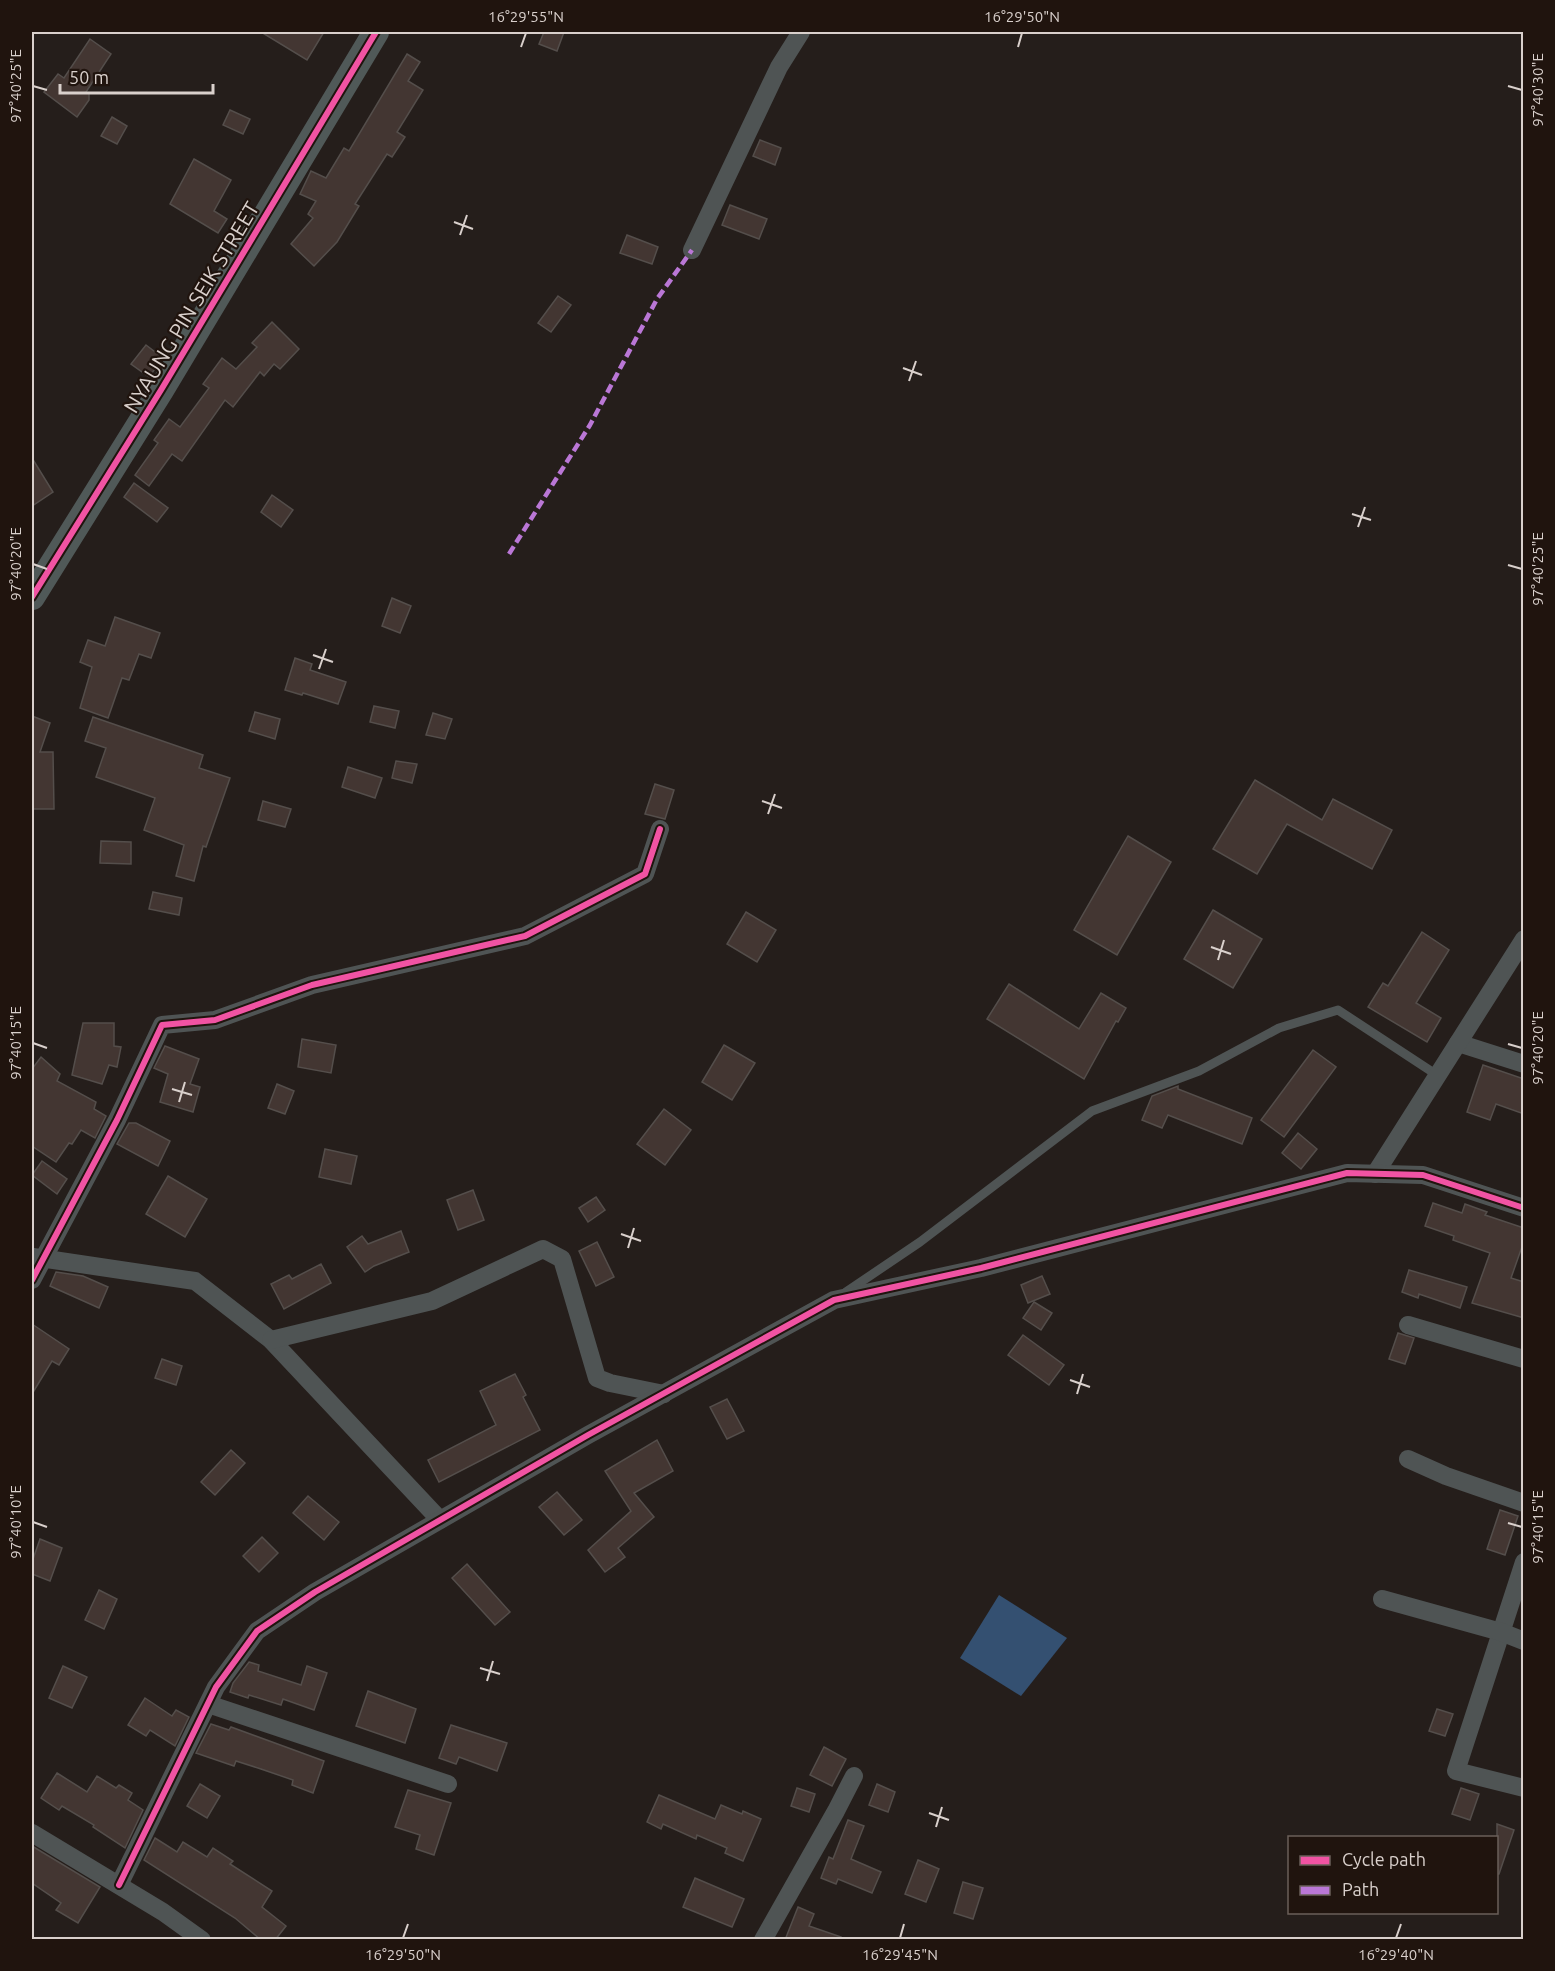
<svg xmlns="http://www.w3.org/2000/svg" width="1555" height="1971" viewBox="0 0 1555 1971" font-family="Ubuntu,sans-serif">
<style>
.water{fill:#345071}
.building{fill:#433632;stroke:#544e4b;stroke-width:1.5}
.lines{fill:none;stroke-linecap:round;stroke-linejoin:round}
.lane{stroke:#4f5454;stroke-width:9}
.street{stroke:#4f5454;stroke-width:18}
.secondary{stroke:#505958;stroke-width:26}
.quiet{stroke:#ba77d6;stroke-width:4.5;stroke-dasharray:9 4.5;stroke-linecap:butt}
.cycleway-casing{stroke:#20140e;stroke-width:10}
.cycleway{stroke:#f153a3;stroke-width:6}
.ticks{fill:none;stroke:#d9d0cc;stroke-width:2}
.labels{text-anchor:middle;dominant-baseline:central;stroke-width:4.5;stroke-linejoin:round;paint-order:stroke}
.street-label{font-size:21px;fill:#d9d0cc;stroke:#20140e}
.neatline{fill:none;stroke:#d9d0cc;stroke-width:2}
.ticks-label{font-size:15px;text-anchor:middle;fill:#d9d0cc}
</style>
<rect width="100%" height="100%" fill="#251e1b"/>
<!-- water -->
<path class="water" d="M999,1595L1067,1638L1021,1696L960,1658Z"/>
<!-- building -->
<g class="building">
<path d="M261,32H324L307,60Z"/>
<path d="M544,32H564L557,51L539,44Z"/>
<path d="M90,39L111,54L86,92L89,94V100L77,117L44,92L58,74L64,78Z"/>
<path d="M407,54L420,62L408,81L423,90L397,132L405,137L392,157L387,154L355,204L359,206L337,242L314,266L291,244L313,218L308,214L316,201L300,194L311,171L326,178L344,148L349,151Z"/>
<path d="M230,110L250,119L243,134L223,125Z"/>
<path d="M112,117L127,126L117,144L101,136Z"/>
<path d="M760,140L781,148L775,165L753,156Z"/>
<path d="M194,159L231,180L214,211L227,219L218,233L170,204Z"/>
<path d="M730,205L767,219L759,239L722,225Z"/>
<path d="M627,235L658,247L652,264L620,253Z"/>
<path d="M558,296L571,305L551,332L538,323Z"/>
<path d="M272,322L299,349L280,369L274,364L264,376L260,372L233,407L225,400L182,461L172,454L149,486L135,475L158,443L154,440L169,419L180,427L209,388L203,384L222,358L236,369L257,347L252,343Z"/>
<path d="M146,345L163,358L149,377L131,364Z"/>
<path d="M32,458L53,492L32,506Z"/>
<path d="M134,483L168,508L157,522L124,497Z"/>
<path d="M272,495L293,510L281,527L261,512Z"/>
<path d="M392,598L411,606L400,633L382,626Z"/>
<path d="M115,617L160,633L151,658L139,654L129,680L122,678L108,718L80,708L92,667L80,662L88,640L105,646Z"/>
<path d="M295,658L312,664L310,670L346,682L338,704L303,693L302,695L285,690Z"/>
<path d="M374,706L399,711L395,728L370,722Z"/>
<path d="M255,712L280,719L275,739L249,731Z"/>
<path d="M433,713L452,719L445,739L426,735Z"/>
<path d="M32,716L50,723L40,752H53L54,809H32Z"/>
<path d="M93,717L203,755L199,768L230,778L206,847L203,846L194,881L176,876L184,845L144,830L155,798L96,777L106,748L85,741Z"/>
<path d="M396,761L417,764L412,783L392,778Z"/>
<path d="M348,767L382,778L375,798L342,787Z"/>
<path d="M1255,780L1322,820L1333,799L1392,830L1372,869L1287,824L1257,874L1213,849Z"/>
<path d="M655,784L674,790L665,819L645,814Z"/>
<path d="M263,801L291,809L285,827L258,820Z"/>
<path d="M1128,836L1171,862L1117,955L1074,930Z"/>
<path d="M101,841L131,842V864L100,863Z"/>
<path d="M153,892L182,898L179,915L149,909Z"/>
<path d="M1213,910L1262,939L1233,988L1184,959Z"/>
<path d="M746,912L776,930L757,962L727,944Z"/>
<path d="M1422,932L1449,950L1416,1003L1441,1018L1427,1042L1368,1007L1383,983L1388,986Z"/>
<path d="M1009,984L1079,1029L1101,993L1126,1008L1118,1022L1116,1021L1084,1079L987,1019Z"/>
<path d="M83,1023H114V1046L121,1047L117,1067L109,1065L102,1084L72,1075Z"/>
<path d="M302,1039L336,1045L331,1073L298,1067Z"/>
<path d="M724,1045L755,1063L732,1100L702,1082Z"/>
<path d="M165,1046L199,1059L190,1084L200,1087L193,1112L160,1102L168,1074L154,1068Z"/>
<path d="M1313,1050L1336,1067L1284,1137L1261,1120Z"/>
<path d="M41,1057L60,1074L57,1081L96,1102L94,1109L106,1116L95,1138L81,1130L72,1144L69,1143L56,1162L32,1146V1069Z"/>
<path d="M1483,1065L1524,1079V1114L1496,1104L1490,1120L1467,1112Z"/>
<path d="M277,1084L294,1091L285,1114L268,1108Z"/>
<path d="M1178,1086V1089L1252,1118L1242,1144L1168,1115L1162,1128L1142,1120L1152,1096Z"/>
<path d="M664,1109L691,1130L665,1165L637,1144Z"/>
<path d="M129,1123H136L170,1141L158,1166L117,1144Z"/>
<path d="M1298,1133L1317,1149L1301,1169L1282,1153Z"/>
<path d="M325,1149L357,1156L351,1184L319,1177Z"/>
<path d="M42,1161L67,1179L57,1194L32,1175Z"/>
<path d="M168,1176L207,1199L185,1237L146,1214Z"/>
<path d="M473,1190L484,1220L458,1230L447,1200Z"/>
<path d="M596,1197L605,1210L588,1222L579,1208Z"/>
<path d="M1433,1203L1462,1213L1465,1204L1487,1212L1485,1215L1524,1228V1241L1511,1278L1524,1282V1318L1472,1303L1490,1253L1453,1240L1454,1236L1425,1226Z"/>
<path d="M401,1231L409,1252L374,1266L365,1272L347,1247L362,1236L368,1244Z"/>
<path d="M597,1242L614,1277L596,1286L579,1251Z"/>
<path d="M321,1264L331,1283L284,1309L271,1284L289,1275L292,1279Z"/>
<path d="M1409,1270L1467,1287L1460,1308L1419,1294L1418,1298L1402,1292Z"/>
<path d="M56,1272L83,1276L108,1287L99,1308L50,1286Z"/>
<path d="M1042,1276L1050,1294L1028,1303L1021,1285Z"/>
<path d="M1034,1302L1052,1313L1041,1330L1023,1318Z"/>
<path d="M32,1324L69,1349L59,1365L52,1361L32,1394Z"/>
<path d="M1398,1333L1414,1338L1405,1364L1389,1359Z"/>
<path d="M1023,1335L1064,1365L1049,1385L1008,1355Z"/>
<path d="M162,1359L182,1366L176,1385L155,1378Z"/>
<path d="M515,1374L526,1395L523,1397L540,1430L439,1482L428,1460L496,1425L480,1391Z"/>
<path d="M727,1399L744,1431L727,1439L710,1407Z"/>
<path d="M657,1440L673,1471L634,1493L654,1517L618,1548L625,1557L605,1572L588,1550L631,1511L605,1471Z"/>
<path d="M231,1450L245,1463L215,1495L201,1482Z"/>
<path d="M557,1492L582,1520L564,1535L539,1507Z"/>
<path d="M308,1496L339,1522L324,1540L293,1513Z"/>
<path d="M1500,1510L1518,1516L1505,1555L1487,1549Z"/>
<path d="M262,1537L278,1553L259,1572L243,1556Z"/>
<path d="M40,1539L62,1548L50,1581L32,1574V1562Z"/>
<path d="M467,1564L510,1612L495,1625L452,1578Z"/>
<path d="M99,1590L117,1599L104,1629L85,1620Z"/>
<path d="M249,1662L259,1665L258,1671L301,1685L307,1666L327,1673L314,1710L283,1699L281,1705L249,1695L248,1698L230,1692L233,1683Z"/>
<path d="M63,1666L87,1677L72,1708L49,1698Z"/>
<path d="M368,1691L416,1709L405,1743L356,1726Z"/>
<path d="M145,1698L172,1716L176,1710L189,1717L175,1746L150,1730L146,1736L128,1725Z"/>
<path d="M1437,1709L1453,1714L1445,1736L1429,1731Z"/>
<path d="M211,1724L229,1730L231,1727L324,1761L313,1793L292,1785L293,1780L261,1769L236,1761L234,1766L196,1753Z"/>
<path d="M451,1725L507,1743L497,1771L459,1757L456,1764L439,1758Z"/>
<path d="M824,1747L846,1759L832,1786L810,1775Z"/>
<path d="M57,1773L87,1792L97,1776L116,1788L119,1785L132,1793L128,1800L143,1810L125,1848L93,1827L94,1825L62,1806L59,1810L41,1798Z"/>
<path d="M200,1784L220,1796L207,1818L187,1806Z"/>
<path d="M877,1784L895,1792L888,1812L869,1805Z"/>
<path d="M797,1788L815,1794L809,1812L791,1806Z"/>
<path d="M1461,1788L1479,1794L1470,1820L1452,1814Z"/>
<path d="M408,1790L451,1803L434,1855L416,1849L420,1835L395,1827Z"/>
<path d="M659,1795L715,1819L721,1805L742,1814L743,1811L761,1819L743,1861L725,1853L727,1848L697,1835L696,1839L663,1824L661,1829L647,1822Z"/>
<path d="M848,1820L864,1826L851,1859L881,1872L872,1893L838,1879L836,1884L821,1878L829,1857L833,1859Z"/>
<path d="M1497,1824L1514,1830L1499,1874H1497Z"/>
<path d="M155,1838L177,1852L183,1842L207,1857L213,1848L233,1861L230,1864L272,1891L262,1907L286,1926L275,1940H261L235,1918L144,1860Z"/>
<path d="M32,1846L100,1887L78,1923L56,1910L61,1903L32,1883Z"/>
<path d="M918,1860L939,1869L926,1902L905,1894Z"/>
<path d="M695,1878L744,1899L732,1927L683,1907Z"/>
<path d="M963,1882L983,1888L973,1919L954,1913Z"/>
<path d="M798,1907L814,1914L809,1926L841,1937L840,1940H785Z"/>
</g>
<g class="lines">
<!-- lane -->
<path class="lane" d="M846,1292L920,1242L1092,1111L1199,1071L1279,1028L1338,1010L1437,1075"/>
<!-- street -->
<g class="street">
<path d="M692,250L779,67L801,32"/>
<path d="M1458,1043L1524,1064"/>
<path d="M1375,1174L1524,939"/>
<path d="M33,1257L195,1281L271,1340L440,1520"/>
<path d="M32,1280L117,1120L162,1025L215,1020L312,985L525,936L645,874L660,829"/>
<path d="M1408,1325L1524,1359"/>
<path d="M271,1340L432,1301L543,1249L562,1259L597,1378L610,1383L664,1394"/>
<path d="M1408,1459L1446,1476L1524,1503"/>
<path d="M1524,1562L1456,1771L1524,1788"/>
<path d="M1382,1599L1501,1632L1524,1641"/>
<path d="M208,1704L448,1784"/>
<path d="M32,1833L163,1912L202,1940"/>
<path d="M119,1885L216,1687L257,1631L315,1592L588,1435L834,1300L981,1268L1347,1173L1423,1175L1524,1208"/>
<path d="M763,1940L836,1811L854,1776"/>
</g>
<!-- secondary -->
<path class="secondary" d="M32,597L161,390L376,32"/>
<!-- quiet -->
<path class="quiet" d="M509,554L590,425L657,299L692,250"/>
<!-- cycleway casing -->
<g class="cycleway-casing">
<g id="cycleway">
<path d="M32,597L161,390L376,32"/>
<path d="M32,1280L117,1120L162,1025L215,1020L312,985L525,936L645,874L660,829"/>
<path d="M119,1885L216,1687L257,1631L315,1592L588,1435L834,1300L981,1268L1347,1173L1423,1175L1524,1208"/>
</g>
</g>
<!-- cycleway -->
<use href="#cycleway" class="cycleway"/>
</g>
<!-- ticks -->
<path class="ticks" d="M521,47L526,33M1018,47L1022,33M33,86L47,90M1508,86L1522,90M454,222L473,229M460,235L467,215M903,368L922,375M909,381L916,361M1352,514L1371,520M1358,527L1365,507M33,564L47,569M1508,565L1522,569M313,655L333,662M319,669L326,649M762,801L782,808M768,814L775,794M1211,947L1231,954M1218,960L1224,940M33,1043L47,1048M1508,1044L1522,1048M172,1089L192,1095M179,1102L185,1082M621,1234L641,1241M628,1248L634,1228M1070,1380L1090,1387M1077,1394L1083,1374M33,1522L47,1527M1508,1523L1522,1527M480,1668L500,1674M487,1681L493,1661M929,1813L949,1820M936,1827L942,1807M403,1938L408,1924M900,1938L904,1924M1396,1938L1401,1924"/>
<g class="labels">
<!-- street labels -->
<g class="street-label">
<text transform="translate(191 307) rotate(-59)">NYAUNG PIN SEIK STREET</text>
</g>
</g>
<!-- border -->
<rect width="1555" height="1971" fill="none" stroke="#20140e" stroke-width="66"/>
<!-- legend -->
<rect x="1288" y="1836" width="210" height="78" fill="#20140e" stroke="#6a5f5a" stroke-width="1.5"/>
<rect x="1300" y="1856" width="30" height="9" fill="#f153a3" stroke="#6a5f5a" stroke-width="1.5"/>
<text x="1342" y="1866" font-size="18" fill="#d9d0cc">Cycle path</text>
<rect x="1300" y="1886" width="30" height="9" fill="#ba77d6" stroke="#6a5f5a" stroke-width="1.5"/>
<text x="1342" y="1896" font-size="18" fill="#d9d0cc">Path</text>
<!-- scale -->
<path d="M60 84v9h153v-9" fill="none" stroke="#d9d0cc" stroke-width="3"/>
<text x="69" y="84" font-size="18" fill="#d9d0cc" stroke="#20140e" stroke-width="4.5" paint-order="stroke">50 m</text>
<rect x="33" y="33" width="1489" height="1905" class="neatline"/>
<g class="ticks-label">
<text x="526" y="22">16°29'55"N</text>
<text x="1022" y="22">16°29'50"N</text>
<text transform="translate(16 86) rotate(-90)" y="5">97°40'25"E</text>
<text transform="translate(1538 90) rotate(-90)" y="5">97°40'30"E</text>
<text transform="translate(16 564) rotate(-90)" y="5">97°40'20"E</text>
<text transform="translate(1538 569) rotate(-90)" y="5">97°40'25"E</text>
<text transform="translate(16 1043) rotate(-90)" y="5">97°40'15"E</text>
<text transform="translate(1538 1048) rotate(-90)" y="5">97°40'20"E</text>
<text transform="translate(16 1522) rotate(-90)" y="5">97°40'10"E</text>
<text transform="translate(1538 1527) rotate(-90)" y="5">97°40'15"E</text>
<text x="403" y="1960">16°29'50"N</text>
<text x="900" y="1960">16°29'45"N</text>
<text x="1396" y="1960">16°29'40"N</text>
</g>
</svg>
